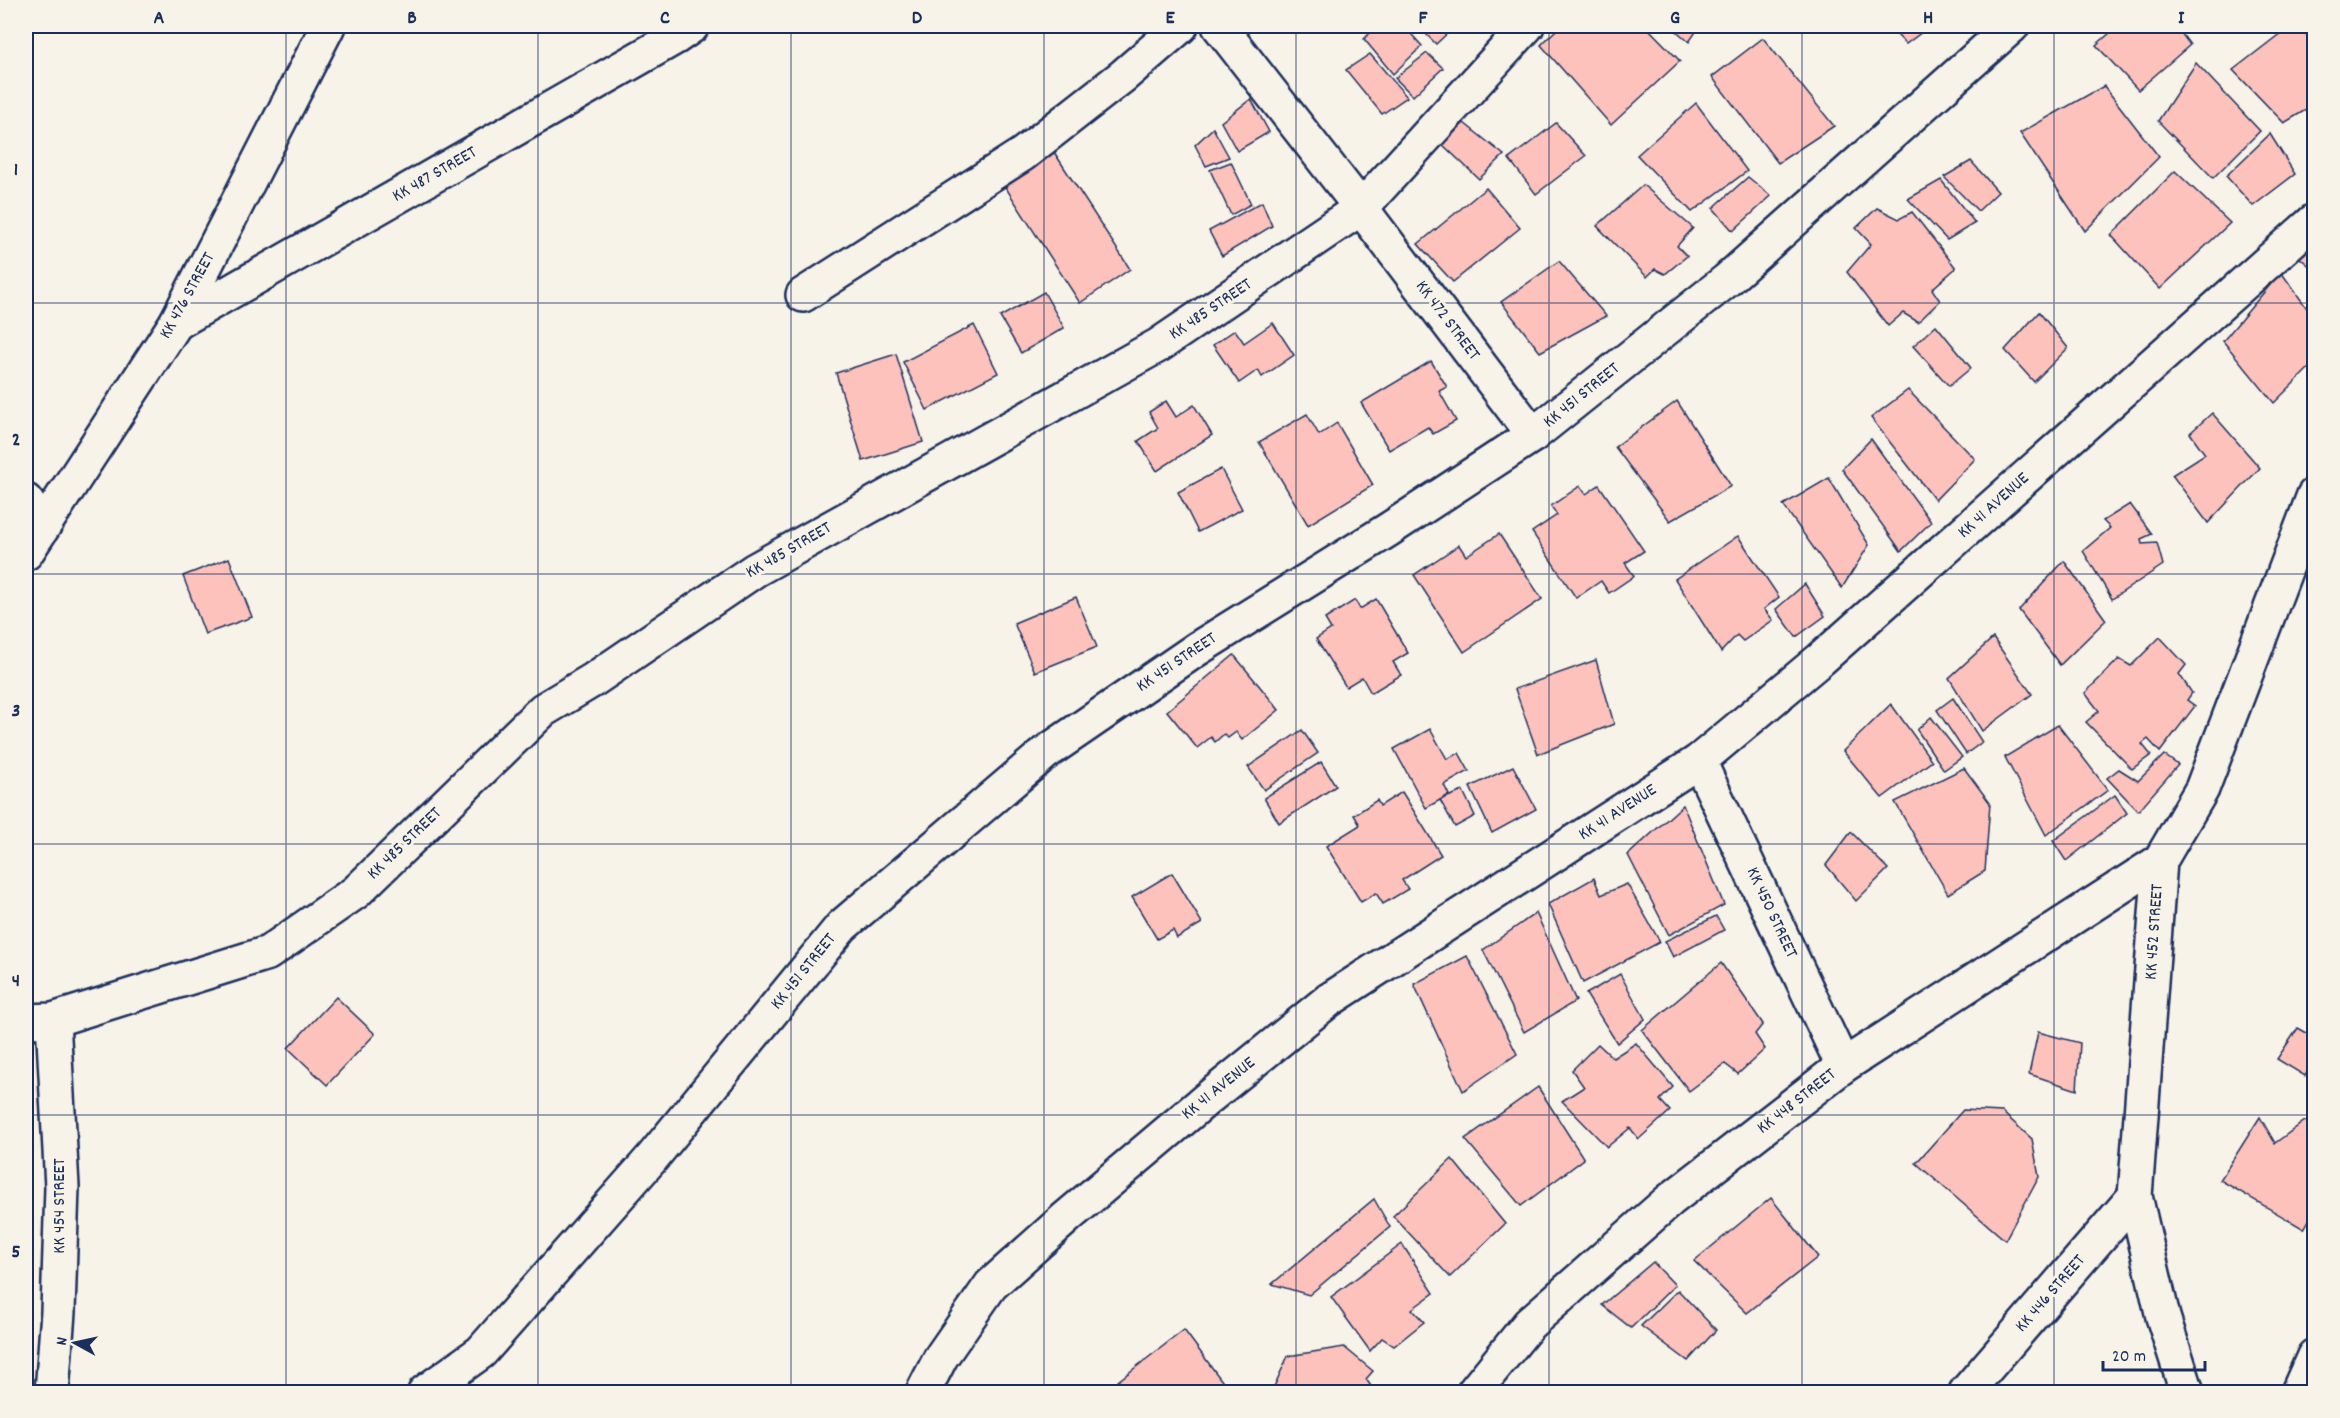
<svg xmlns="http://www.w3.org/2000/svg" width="2340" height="1418" viewBox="0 0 2340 1418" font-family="Dekko,sans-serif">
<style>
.building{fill:#fec2bd;stroke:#1b2f5e;stroke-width:1.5}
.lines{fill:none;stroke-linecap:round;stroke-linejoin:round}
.minor-casing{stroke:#1b2f5e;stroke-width:38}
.minor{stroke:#f7f3e8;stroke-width:33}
.grid{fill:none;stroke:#1b2f5e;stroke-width:1.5;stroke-opacity:0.55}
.labels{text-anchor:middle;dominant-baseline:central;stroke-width:6;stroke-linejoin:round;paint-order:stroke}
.street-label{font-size:18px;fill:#1b2f5e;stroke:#f7f3e8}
.neatline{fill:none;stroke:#1b2f5e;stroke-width:2}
.grid-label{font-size:20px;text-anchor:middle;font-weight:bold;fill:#1b2f5e}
</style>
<rect width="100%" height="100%" fill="#f7f3e8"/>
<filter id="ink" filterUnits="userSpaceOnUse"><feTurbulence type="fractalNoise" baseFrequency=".0167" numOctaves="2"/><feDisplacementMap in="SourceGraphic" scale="12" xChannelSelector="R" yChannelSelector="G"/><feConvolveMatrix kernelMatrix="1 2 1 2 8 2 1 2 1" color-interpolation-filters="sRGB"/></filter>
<g filter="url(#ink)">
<!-- building -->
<g class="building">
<path d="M1377,26H1404L1422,46L1393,74L1364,39Z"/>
<path d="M1418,26H1449L1452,29L1436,44Z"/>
<path d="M1560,26H1646L1680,61L1611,125L1541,45Z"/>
<path d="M1671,26H1700L1689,42Z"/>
<path d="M1888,26H1930L1906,44Z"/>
<path d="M2118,26H2176L2190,45L2138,90L2096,45Z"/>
<path d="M2290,26H2299L2314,43V105L2284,123L2233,70Z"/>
<path d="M1763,38L1834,126L1778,163L1712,77Z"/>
<path d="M1427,53L1443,68L1413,96L1395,78Z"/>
<path d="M1370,54L1407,97L1382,114L1346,70Z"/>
<path d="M2196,63L2260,131L2213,178L2158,121Z"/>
<path d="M2104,86L2159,157L2085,231L2020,133Z"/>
<path d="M1251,99L1269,132L1237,151L1221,122Z"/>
<path d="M1696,103L1747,171L1692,212L1637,155Z"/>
<path d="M1464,123L1504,155L1479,179L1442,144Z"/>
<path d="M1556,123L1586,156L1536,194L1509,159Z"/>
<path d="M1213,128L1229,157L1206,166L1195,145Z"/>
<path d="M2270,134L2295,174L2253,206L2226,176Z"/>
<path d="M1054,152L1130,269L1080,303L1004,185Z"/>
<path d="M1971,161L1998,192L1978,211L1944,177Z"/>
<path d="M1231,162L1251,204L1231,215L1210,170Z"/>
<path d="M2175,171L2230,223L2160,289L2111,235Z"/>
<path d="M1748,177L1771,196L1733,231L1713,208Z"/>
<path d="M1941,180L1975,223L1947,240L1908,199Z"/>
<path d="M1643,185L1693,228L1677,246L1687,256L1665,274L1655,269L1647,277L1597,226Z"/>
<path d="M1486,188L1520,228L1453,282L1418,244Z"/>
<path d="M1262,202L1272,226L1222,256L1209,231Z"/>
<path d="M1877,208L1899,219L1912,212L1956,268L1932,289L1940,301L1918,322L1903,313L1888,326L1847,272L1871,244L1856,228Z"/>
<path d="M2314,220V270L2291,250Z"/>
<path d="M1559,261L1606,316L1540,352L1501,302Z"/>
<path d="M2281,272L2314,318V363L2274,403L2223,341Z"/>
<path d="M1044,292L1064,328L1021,353L1000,317Z"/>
<path d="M2039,312L2068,348L2034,382L2005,350Z"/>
<path d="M1273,323L1294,355L1262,377L1258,370L1239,383L1213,345L1235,330L1244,343Z"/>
<path d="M974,325L998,373L927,410L903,362Z"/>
<path d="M1936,325L1971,368L1949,386L1913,346Z"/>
<path d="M896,354L923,442L863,461L836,373Z"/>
<path d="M1431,361L1447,387L1439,391L1456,421L1433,434L1428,427L1389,450L1361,403Z"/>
<path d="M1908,390L1975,459L1935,500L1871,418Z"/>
<path d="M1166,401L1176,417L1194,405L1212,435L1157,471L1138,441L1158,428L1149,412Z"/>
<path d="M1677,401L1731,486L1670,521L1615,447Z"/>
<path d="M2212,413L2260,468L2208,523L2172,475L2205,454L2190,433Z"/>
<path d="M1307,414L1319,435L1337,423L1373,485L1308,525L1259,442Z"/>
<path d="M1871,439L1931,522L1901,551L1842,469Z"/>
<path d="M1221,469L1242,509L1198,532L1178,492Z"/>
<path d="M1829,478L1869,545L1842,588L1783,505Z"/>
<path d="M1599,485L1644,551L1625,563L1634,576L1609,593L1601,581L1576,598L1532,532L1557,515L1551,506L1580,486L1586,494Z"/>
<path d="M2130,504L2152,534L2141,539L2142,544L2157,543L2163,565L2112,599L2083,551L2110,528L2103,521Z"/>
<path d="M1499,534L1542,599L1464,652L1414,575L1459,545L1466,556Z"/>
<path d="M1738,536L1779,597L1764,609L1773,620L1743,641L1737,635L1721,652L1675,579Z"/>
<path d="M229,558L252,617L205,634L183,576Z"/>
<path d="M2064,561L2106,620L2060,665L2019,610Z"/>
<path d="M1805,584L1825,616L1796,637L1776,609Z"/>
<path d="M1076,597L1097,647L1035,672L1014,623Z"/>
<path d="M1376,599L1408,653L1393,662L1401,675L1371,693L1362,677L1346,687L1316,639L1331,629L1325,619L1355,600L1360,609Z"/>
<path d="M2160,637L2186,665L2179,674L2192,693L2187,700L2195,706L2160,752L2148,739L2142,744L2151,755L2132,769L2086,722L2099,711L2085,693L2119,659L2131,666Z"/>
<path d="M1993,638L2032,694L1982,731L1949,678Z"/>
<path d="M1234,655L1279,710L1242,740L1236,732L1228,738L1224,734L1215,742L1211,737L1197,748L1167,711Z"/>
<path d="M1596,660L1614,724L1538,754L1515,689Z"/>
<path d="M1953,698L1982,742L1966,754L1937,710Z"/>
<path d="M1891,704L1932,761L1882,798L1843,751Z"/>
<path d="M1931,717L1962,757L1944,770L1917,730Z"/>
<path d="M2058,725L2108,790L2046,835L2005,757Z"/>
<path d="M1430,729L1447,759L1459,753L1469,771L1444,785L1449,795L1426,808L1394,749Z"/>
<path d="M1302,730L1318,753L1264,790L1248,767Z"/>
<path d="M2164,755L2178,765L2138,811L2107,778L2119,769L2138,781Z"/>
<path d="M1321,762L1336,786L1279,823L1264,798Z"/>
<path d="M1513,766L1536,809L1492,833L1470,787Z"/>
<path d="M1964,768L1990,803L1985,871L1948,894L1895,802Z"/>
<path d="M1463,791L1475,816L1455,827L1440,800Z"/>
<path d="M1402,792L1441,855L1402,880L1408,889L1383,904L1376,893L1361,902L1326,846L1360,825L1354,815L1377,800L1380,806Z"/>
<path d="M2115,795L2127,813L2066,861L2053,841Z"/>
<path d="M1683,805L1724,905L1669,935L1628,855Z"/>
<path d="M1851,832L1888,869L1856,901L1826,865Z"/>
<path d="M1172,873L1202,923L1177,938L1173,930L1157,939L1132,897Z"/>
<path d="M1594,878L1601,895L1627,884L1660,942L1583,983L1548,904Z"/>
<path d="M1536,913L1576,1001L1524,1032L1483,950Z"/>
<path d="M1716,916L1724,930L1673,957L1665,941Z"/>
<path d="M1467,956L1517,1054L1463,1091L1414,984Z"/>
<path d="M1721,963L1763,1024L1755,1034L1765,1049L1738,1074L1725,1064L1689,1091L1642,1030Z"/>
<path d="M1620,974L1645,1019L1617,1043L1586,994Z"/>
<path d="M336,997L375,1034L327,1085L288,1048Z"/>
<path d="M2298,1028L2314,1037V1060L2305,1076L2277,1059Z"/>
<path d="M2038,1032L2080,1043L2077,1090L2029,1074Z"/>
<path d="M1636,1043L1673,1087L1660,1100L1670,1111L1639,1139L1630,1128L1607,1147L1562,1101L1584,1087L1572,1070L1598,1044L1613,1058Z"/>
<path d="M1538,1087L1584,1159L1521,1206L1465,1139Z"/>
<path d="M1963,1110L2002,1112L2032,1139L2039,1177L2005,1240L1916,1163Z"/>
<path d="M2260,1117L2275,1143L2305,1121L2314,1127V1211L2304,1229L2220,1180Z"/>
<path d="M1452,1159L1505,1224L1450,1277L1393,1216Z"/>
<path d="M1771,1198L1818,1257L1747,1313L1694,1261Z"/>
<path d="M1374,1199L1390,1227L1309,1295L1272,1284Z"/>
<path d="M1402,1244L1434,1293L1412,1309L1424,1322L1394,1346L1382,1338L1370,1351L1331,1297Z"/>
<path d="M1653,1262L1675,1285L1631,1328L1602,1305Z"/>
<path d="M1678,1290L1716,1330L1688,1361L1641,1326Z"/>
<path d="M1184,1330L1225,1385L1220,1392H1131L1118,1381Z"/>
<path d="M1344,1347L1373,1371L1366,1379L1375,1392H1277L1273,1389L1288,1356Z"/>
</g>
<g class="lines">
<!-- minor casing -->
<g class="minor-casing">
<g id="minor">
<path d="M1219,26L1361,208L1533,435"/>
<path d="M803,295L1023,154L1123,76L1181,26"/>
<path d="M176,323L676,37L692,26"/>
<path d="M26,501L43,526"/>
<path d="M26,553L176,323L328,26"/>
<path d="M1699,761L1843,1066"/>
<path d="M26,1021L53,1020L268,953L356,892L543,710L593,680L755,570L1159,345L1361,208L1527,26"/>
<path d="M52,1392L58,1312L62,1187L53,1020"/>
<path d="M425,1392L481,1352L652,1158L842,926L1045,753L1197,649L1388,530L1533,435L1727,280L2012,26"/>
<path d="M923,1392L941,1357L991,1285L1067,1217L1208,1098L1329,1000L1699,761L1821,659L2314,221"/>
<path d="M1474,1392L1529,1324L1670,1200L1843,1066L2160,861"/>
<path d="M1966,1392L2135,1196"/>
<path d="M2187,1392L2163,1317L2135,1196L2160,861L2202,789L2314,495"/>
<path d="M2298,1392L2314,1356"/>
</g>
</g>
<!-- minor -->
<use href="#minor" class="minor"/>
</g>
</g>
<!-- grid -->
<path class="grid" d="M286,26V1392M538,26V1392M791,26V1392M1044,26V1392M1296,26V1392M1549,26V1392M1802,26V1392M2054,26V1392M26,303H2314M26,574H2314M26,844H2314M26,1115H2314"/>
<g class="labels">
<!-- street labels -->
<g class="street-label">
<text transform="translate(435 175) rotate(-30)">KK 487 STREET</text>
<text transform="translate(188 296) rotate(-61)">KK 476 STREET</text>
<text transform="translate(1211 310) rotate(-34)">KK 485 STREET</text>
<text transform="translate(1447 321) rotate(53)">KK 472 STREET</text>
<text transform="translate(1582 396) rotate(-39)">KK 451 STREET</text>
<text transform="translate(1994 506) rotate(-42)">KK 41 AVENUE</text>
<text transform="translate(789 551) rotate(-30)">KK 485 STREET</text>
<text transform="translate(1177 663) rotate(-34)">KK 451 STREET</text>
<text transform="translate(1618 813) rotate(-33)">KK 41 AVENUE</text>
<text transform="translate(405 844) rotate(-44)">KK 485 STREET</text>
<text transform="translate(1771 913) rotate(65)">KK 450 STREET</text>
<text transform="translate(2155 932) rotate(-86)">KK 452 STREET</text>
<text transform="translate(804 972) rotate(-51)">KK 451 STREET</text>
<text transform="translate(1219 1089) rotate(-39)">KK 41 AVENUE</text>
<text transform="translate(1797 1102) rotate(-38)">KK 448 STREET</text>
<text transform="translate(60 1206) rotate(-90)">KK 454 STREET</text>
<text transform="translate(2051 1294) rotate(-49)">KK 446 STREET</text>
</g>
</g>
<!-- margin -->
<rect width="2340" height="1418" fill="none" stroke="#f7f3e8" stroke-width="66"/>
<!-- north arrow -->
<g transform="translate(75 1343) rotate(278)" stroke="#f7f3e8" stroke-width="4.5" paint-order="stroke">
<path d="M0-4.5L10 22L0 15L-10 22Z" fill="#1b2f5e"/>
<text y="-9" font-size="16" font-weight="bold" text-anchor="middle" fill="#1b2f5e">N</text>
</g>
<!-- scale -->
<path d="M2103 1361v9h102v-9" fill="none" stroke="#1b2f5e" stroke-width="3"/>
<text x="2112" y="1361" font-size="18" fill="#1b2f5e" stroke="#f7f3e8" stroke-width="4.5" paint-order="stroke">20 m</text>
<rect x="33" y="33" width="2274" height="1352" class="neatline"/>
<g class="grid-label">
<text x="159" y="23">A</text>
<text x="412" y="23">B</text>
<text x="665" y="23">C</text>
<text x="917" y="23">D</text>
<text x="1170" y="23">E</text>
<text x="1423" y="23">F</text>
<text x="1675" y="23">G</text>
<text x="1928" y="23">H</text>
<text x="2181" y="23">I</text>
<text x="16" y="175">1</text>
<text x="16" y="445">2</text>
<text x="16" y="716">3</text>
<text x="16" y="986">4</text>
<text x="16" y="1257">5</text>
</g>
</svg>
